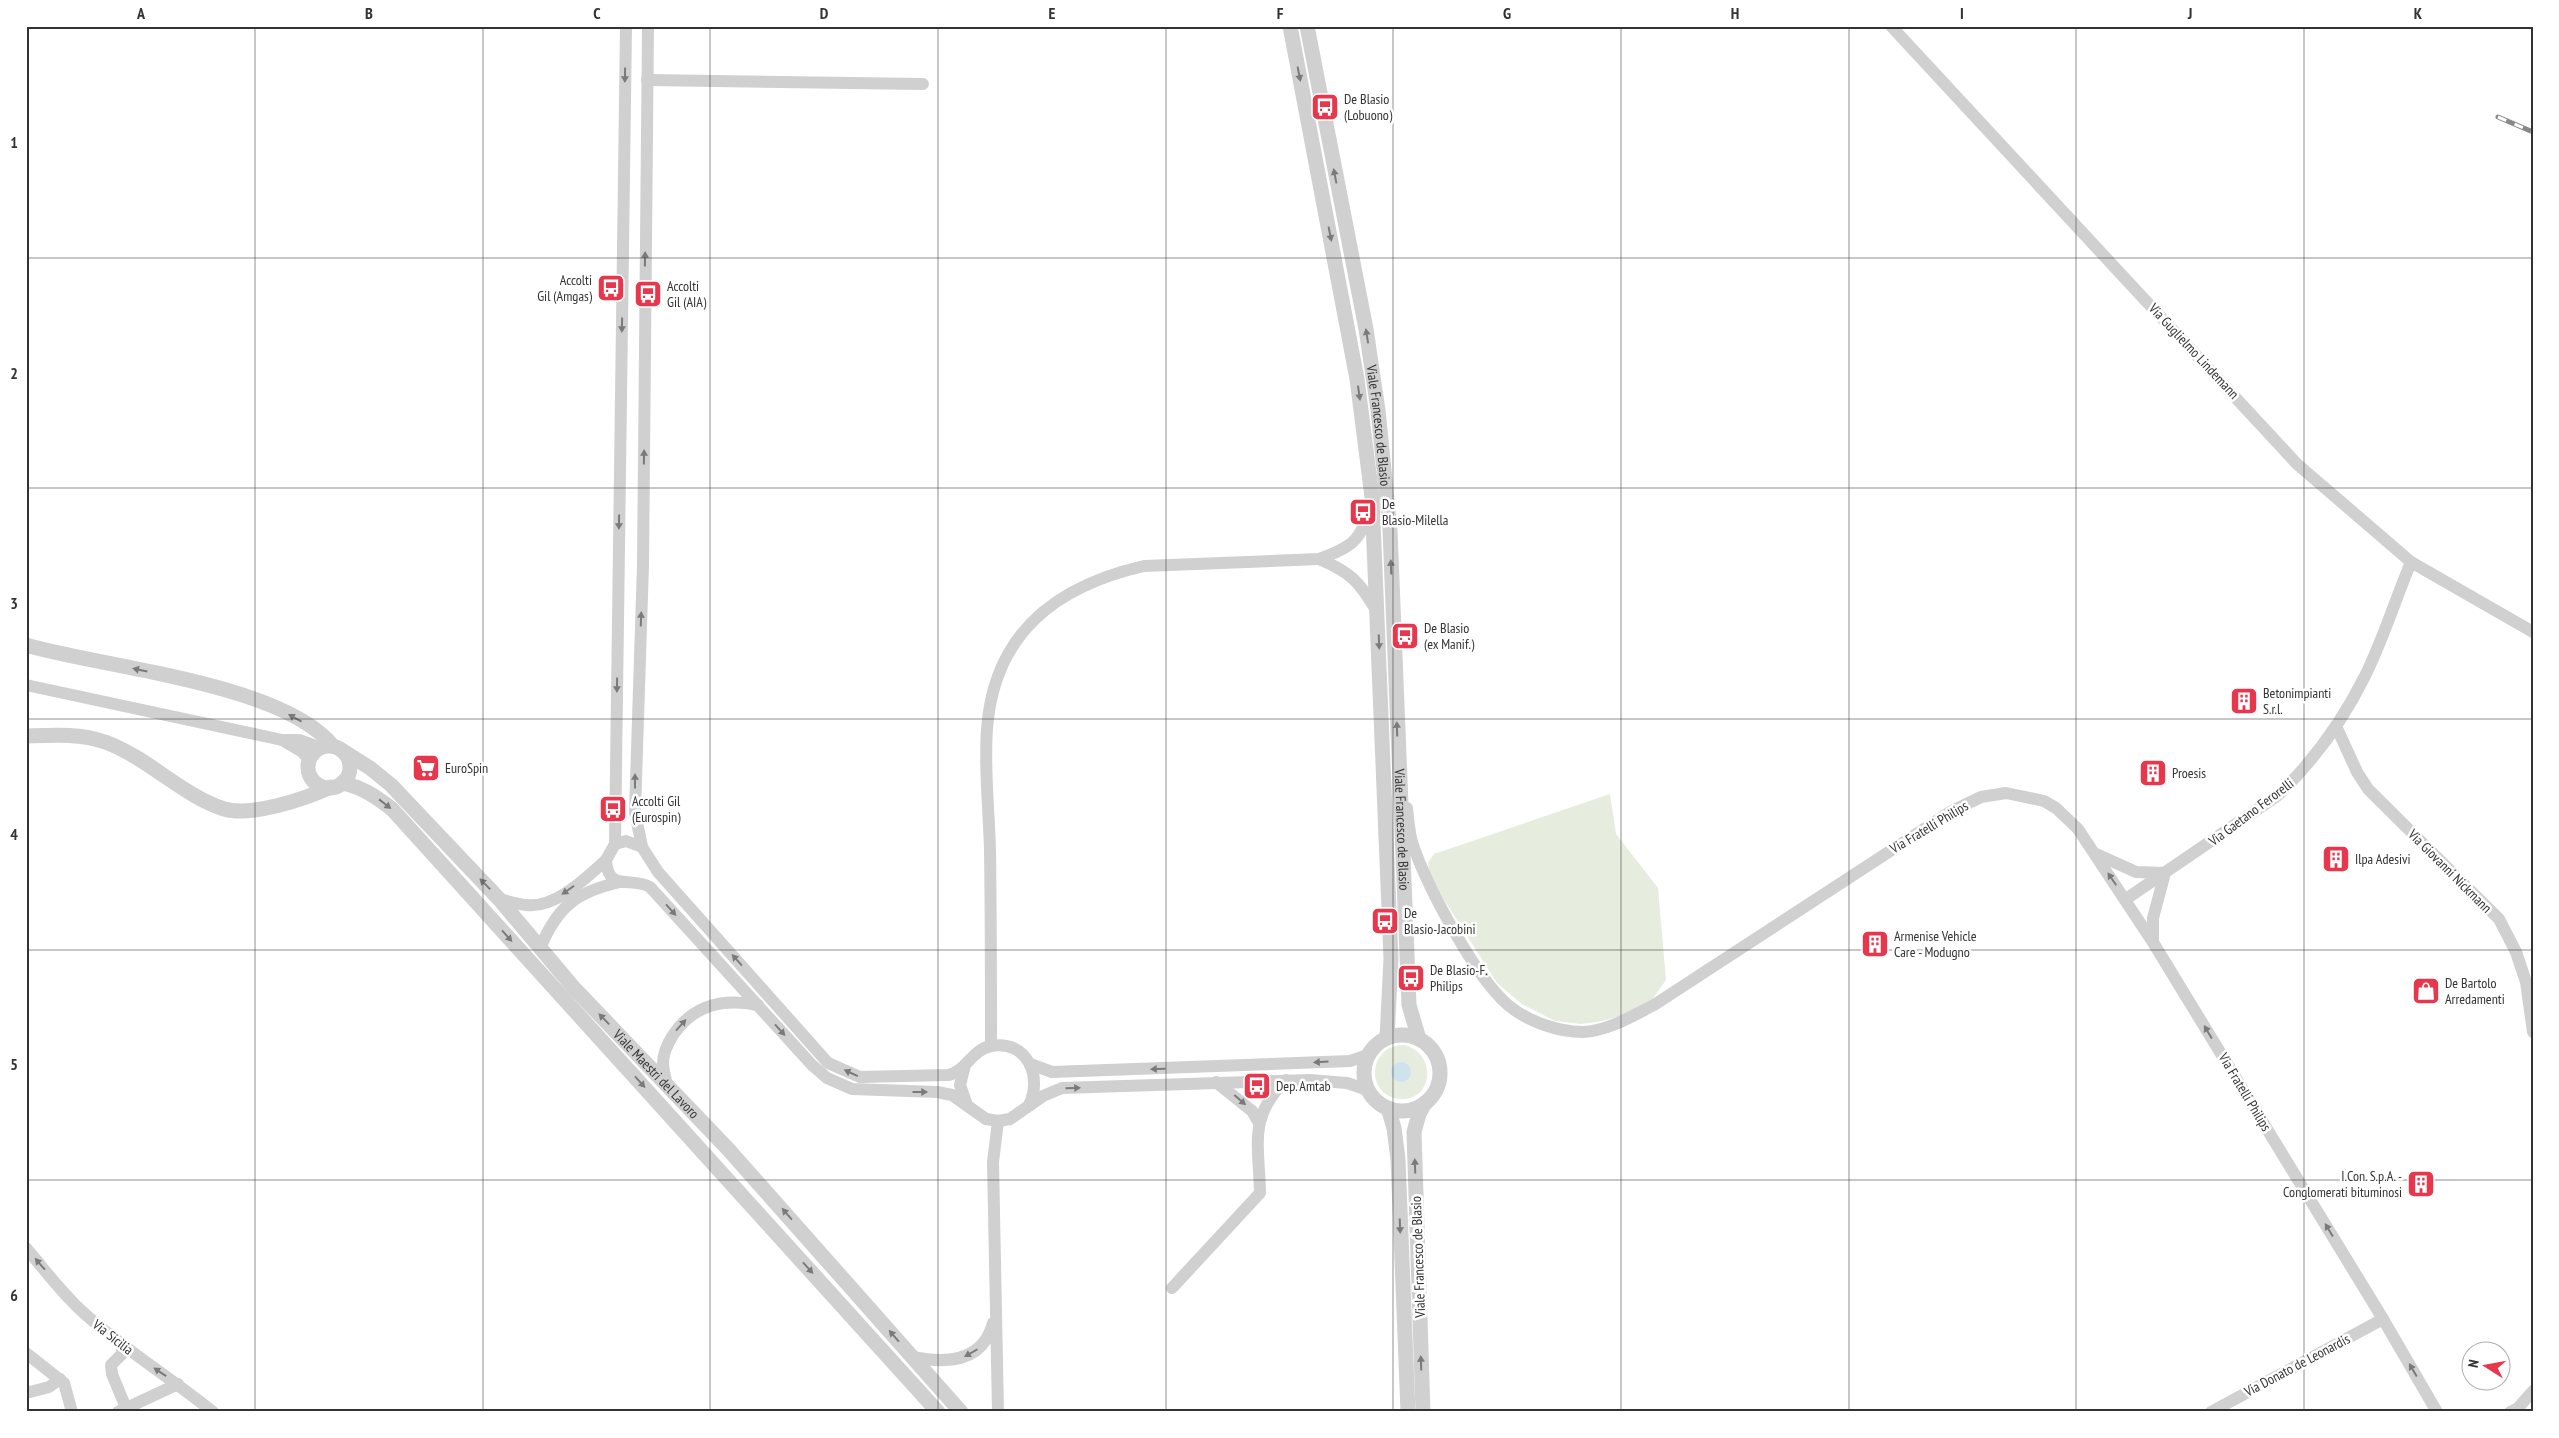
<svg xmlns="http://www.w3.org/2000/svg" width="2559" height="1438" viewBox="0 0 2559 1438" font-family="'PT Sans Narrow',sans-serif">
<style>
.grass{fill:#e6ecde}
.water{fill:#cee3ee}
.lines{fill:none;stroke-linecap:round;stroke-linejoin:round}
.minor{stroke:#d0d0d0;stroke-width:12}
.tertiary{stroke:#d0d0d0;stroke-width:15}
.rail-casing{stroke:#888;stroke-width:5}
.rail{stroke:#fff;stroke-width:3;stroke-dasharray:9;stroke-linecap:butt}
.oneway{fill:#7a7a7a}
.grid{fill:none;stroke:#333;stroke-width:1;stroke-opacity:0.55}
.labels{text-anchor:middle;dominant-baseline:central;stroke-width:5;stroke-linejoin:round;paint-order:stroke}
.poi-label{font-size:14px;fill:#333;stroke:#fff;text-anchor:start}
.street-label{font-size:14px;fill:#333;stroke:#fff}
.neatline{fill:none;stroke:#333;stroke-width:2}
.grid-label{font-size:16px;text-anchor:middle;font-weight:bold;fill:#333}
</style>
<rect width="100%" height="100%" fill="#fff"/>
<!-- grass -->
<g class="grass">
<path d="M1610,794L1616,834L1658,888L1666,980L1651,1001L1625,1015L1602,1021L1581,1024L1555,1021L1522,1004L1497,983L1443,898L1429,872L1428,863L1434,854Z"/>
<path d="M1404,1045C1438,1054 1433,1101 1400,1099C1365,1096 1367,1045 1404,1045Z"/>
</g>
<!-- water -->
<circle class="water" cx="1401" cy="1072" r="10"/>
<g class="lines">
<!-- minor -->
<g class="minor">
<path d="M648,26L643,565L635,812L642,847L658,872L828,1063L860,1077L948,1075C966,1072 971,1050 991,1046C1027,1039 1043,1077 1029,1105"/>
<path d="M1891,26L2297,464L2411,562L2533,632"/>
<path d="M647,80L923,84"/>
<path d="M1319,559C1350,572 1359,581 1376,610"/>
<path d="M26,685L282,740H299L321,748"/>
<path d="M2336,726L2357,772L2368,789L2499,919L2516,952L2526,982L2533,1032"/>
<path d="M284,741L301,751L310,760"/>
<path d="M1407,808C1408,819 1409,831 1412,842C1426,885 1475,977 1508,1005C1527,1021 1558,1032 1583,1032C1608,1031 1632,1016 1654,1005L1950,812L1981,797L2006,793L2044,801L2056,808L2078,829L2154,944L2383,1319L2437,1412"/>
<path d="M615,844L626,26"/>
<path d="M642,847L626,841L615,844L606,860C608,893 632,876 650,887L812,1065L827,1078L852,1089L937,1092L952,1095L986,1119L998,1121L1010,1119L1043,1096L1062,1088L1310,1080L1347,1083L1368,1090"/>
<path d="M2096,854L2136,872L2165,873L2153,918V941"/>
<path d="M499,899C507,901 517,904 526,905C555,909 586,878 606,860"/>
<path d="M2126,899L2277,796C2313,762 2343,720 2365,676C2382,642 2396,598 2411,562"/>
<path d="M540,948C558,906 576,892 620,882"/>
<path d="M991,1046C991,981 991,915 990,850C989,810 984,768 987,729C994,633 1056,586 1144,566L1319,559C1350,548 1362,541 1370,507"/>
<path d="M1030,1064L1052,1072L1350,1061L1368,1055"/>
<path d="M965,1065L960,1085L967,1105"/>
<path d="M1216,1082L1252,1111L1259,1123"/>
<path d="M667,1086C666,1079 663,1070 663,1063C663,1053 668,1043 673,1035C694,1004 724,998 758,1005"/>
<path d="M998,1121L993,1162L998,1412"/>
<path d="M26,1248C45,1270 63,1295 85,1314C125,1350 171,1378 213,1412"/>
<path d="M1172,1288L1260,1193C1259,1144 1248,1117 1286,1080"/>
<path d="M122,1346V1354L111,1365L112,1374L126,1408"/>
<path d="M26,1353L64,1383L72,1412"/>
<path d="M913,1357C947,1364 983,1362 993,1323"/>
<path d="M26,1393L49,1387L60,1379"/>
<path d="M118,1412L178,1384"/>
<path d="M2211,1412L2383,1319"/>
<path d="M2510,1412L2518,1408L2533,1391"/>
</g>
<!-- tertiary -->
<g class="tertiary">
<path d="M1290,26L1357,379L1372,497L1391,958L1387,1038"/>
<path id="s1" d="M1307,26L1366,329L1378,410L1390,530L1409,1005L1419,1039"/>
<path d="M26,645C105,668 282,683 333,746"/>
<path d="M26,736C52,735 80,733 105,742C147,757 183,796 224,809C251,817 305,799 331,787"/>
<circle cx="329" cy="767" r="21"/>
<path id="s2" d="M340,749L370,768L391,785L499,899L574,988L728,1149L961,1412"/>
<path d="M342,783C362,787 375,796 392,809L938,1412"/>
<circle cx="1402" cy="1073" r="38"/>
<path d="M1388,1108L1394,1128L1398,1159L1408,1412"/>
<path d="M1423,1412L1414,1132L1419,1114L1425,1103"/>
</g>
<!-- rail casing -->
<g class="rail-casing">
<path id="rail" d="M2498,117L2533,132"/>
</g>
<!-- rail -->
<use href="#rail" class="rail"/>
</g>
<!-- one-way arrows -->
<defs><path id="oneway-solid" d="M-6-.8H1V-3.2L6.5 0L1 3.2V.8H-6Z" transform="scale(1.25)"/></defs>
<g class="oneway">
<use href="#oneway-solid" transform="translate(1299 74) rotate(79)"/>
<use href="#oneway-solid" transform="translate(625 75) rotate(91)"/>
<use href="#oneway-solid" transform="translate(1335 176) rotate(-101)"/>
<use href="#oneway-solid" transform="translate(1330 234) rotate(79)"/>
<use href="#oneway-solid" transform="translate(645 259) rotate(-89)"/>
<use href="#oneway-solid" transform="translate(622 325) rotate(91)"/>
<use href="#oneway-solid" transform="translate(1367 336) rotate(-99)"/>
<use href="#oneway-solid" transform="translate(1359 393) rotate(82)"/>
<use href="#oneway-solid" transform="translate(644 457) rotate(-89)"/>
<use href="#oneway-solid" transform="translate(619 522) rotate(91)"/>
<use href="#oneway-solid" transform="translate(1391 567) rotate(-92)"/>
<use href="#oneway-solid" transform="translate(641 619) rotate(-88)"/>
<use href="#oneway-solid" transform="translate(1379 642) rotate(88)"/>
<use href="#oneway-solid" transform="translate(140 670) rotate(-168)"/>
<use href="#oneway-solid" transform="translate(617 685) rotate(91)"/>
<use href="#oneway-solid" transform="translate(295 718) rotate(-151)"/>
<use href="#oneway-solid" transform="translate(1397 729) rotate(-92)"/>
<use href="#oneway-solid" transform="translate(635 781) rotate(-90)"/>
<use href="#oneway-solid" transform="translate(385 804) rotate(38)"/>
<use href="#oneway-solid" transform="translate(2112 879) rotate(-124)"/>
<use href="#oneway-solid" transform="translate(485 884) rotate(-134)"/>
<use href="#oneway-solid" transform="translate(568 890) rotate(145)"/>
<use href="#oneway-solid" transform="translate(671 910) rotate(48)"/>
<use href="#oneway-solid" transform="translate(507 936) rotate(48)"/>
<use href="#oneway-solid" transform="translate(737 960) rotate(-132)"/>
<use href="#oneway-solid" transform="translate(604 1019) rotate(-134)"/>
<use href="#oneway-solid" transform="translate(681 1025) rotate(-48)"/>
<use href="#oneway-solid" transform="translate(780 1030) rotate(48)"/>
<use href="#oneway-solid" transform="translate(2208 1032) rotate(-121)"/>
<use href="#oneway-solid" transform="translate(1321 1062) rotate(177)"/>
<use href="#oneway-solid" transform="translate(1158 1069) rotate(178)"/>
<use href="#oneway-solid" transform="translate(851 1073) rotate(-155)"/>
<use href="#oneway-solid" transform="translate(640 1082) rotate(48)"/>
<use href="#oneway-solid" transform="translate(1073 1088) rotate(-2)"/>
<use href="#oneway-solid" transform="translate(920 1092)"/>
<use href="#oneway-solid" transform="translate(1240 1100) rotate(41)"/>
<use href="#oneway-solid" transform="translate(1415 1166) rotate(-92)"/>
<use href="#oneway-solid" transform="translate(787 1214) rotate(-131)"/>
<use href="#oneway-solid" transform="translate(1400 1226) rotate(88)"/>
<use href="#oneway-solid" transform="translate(2329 1230) rotate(-121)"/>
<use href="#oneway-solid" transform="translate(40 1264) rotate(-131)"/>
<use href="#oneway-solid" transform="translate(808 1268) rotate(48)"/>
<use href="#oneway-solid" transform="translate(894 1336) rotate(-131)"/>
<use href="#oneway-solid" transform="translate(971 1353) rotate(150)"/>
<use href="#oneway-solid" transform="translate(1421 1363) rotate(-92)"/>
<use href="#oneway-solid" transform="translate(2413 1370) rotate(-120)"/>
<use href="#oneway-solid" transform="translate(160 1372) rotate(-146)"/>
</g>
<!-- grid -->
<path class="grid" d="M255,26V1412M483,26V1412M710,26V1412M938,26V1412M1166,26V1412M1393,26V1412M1621,26V1412M1849,26V1412M2076,26V1412M2304,26V1412M26,258H2533M26,488H2533M26,719H2533M26,950H2533M26,1180H2533"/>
<!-- icons -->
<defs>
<g id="bus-square" transform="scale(1.4375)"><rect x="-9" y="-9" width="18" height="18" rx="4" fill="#e7374c" stroke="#fff"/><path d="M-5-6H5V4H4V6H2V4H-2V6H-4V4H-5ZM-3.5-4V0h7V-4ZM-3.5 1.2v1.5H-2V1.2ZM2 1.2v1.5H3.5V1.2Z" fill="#fff"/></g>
<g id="building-square" transform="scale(1.4375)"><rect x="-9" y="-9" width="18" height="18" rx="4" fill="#e7374c" stroke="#fff"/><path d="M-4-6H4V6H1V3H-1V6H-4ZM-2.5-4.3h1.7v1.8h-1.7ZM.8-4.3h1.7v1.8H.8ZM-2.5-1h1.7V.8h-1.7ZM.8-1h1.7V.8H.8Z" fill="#fff"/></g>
<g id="supermarket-square" transform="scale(1.4375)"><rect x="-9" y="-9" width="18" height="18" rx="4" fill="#e7374c" stroke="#fff"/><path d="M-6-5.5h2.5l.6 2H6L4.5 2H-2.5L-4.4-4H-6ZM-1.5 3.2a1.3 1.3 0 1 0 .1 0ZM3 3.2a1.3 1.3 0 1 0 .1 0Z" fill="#fff"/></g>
<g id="shop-square" transform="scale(1.4375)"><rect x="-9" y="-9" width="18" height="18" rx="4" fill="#e7374c" stroke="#fff"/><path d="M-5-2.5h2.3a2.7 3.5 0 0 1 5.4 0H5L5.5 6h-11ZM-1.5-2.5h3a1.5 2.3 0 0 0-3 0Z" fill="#fff"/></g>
</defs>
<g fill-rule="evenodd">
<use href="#bus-square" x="1325" y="107"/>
<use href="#bus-square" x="611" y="288"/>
<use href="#bus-square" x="648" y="294"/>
<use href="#bus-square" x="1363" y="512"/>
<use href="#bus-square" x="1405" y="636"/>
<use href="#building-square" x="2244" y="701"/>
<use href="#supermarket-square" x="426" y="768"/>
<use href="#building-square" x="2153" y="773"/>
<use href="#bus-square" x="613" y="809"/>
<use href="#building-square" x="2336" y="859"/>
<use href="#bus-square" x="1385" y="921"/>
<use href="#building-square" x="1875" y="944"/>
<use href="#bus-square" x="1411" y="978"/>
<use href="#shop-square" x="2426" y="991"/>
<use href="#bus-square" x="1257" y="1086"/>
<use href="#building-square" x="2421" y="1184"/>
</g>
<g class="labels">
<!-- poi labels -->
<g class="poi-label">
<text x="1344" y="99">De Blasio<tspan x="1344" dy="16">(Lobuono)</tspan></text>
<text x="592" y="280" text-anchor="end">Accolti<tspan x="592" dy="16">Gil (Amgas)</tspan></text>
<text x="667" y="286">Accolti<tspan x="667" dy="16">Gil (AIA)</tspan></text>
<text x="1382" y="504">De<tspan x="1382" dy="16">Blasio-Milella</tspan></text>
<text x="1424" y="628">De Blasio<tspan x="1424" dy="16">(ex Manif.)</tspan></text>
<text x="2263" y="693">Betonimpianti<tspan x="2263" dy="16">S.r.l.</tspan></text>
<text x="445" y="768">EuroSpin</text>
<text x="2172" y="773">Proesis</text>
<text x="632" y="801">Accolti Gil<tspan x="632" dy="16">(Eurospin)</tspan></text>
<text x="2355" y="859">Ilpa Adesivi</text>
<text x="1404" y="913">De<tspan x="1404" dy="16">Blasio-Jacobini</tspan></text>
<text x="1894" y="936">Armenise Vehicle<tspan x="1894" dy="16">Care - Modugno</tspan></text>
<text x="1430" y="970">De Blasio-F.<tspan x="1430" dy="16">Philips</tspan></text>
<text x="2445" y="983">De Bartolo<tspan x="2445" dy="16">Arredamenti</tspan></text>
<text x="1276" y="1086">Dep. Amtab</text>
<text x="2402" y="1176" text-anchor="end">I.Con. S.p.A. -<tspan x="2402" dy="16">Conglomerati bituminosi</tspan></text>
</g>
<!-- street labels -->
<g class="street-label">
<text transform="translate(2194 351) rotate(47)">Via Guglielmo Lindemann</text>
<text stroke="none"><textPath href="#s1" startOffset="406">Viale Francesco de Blasio</textPath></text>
<text transform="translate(2251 812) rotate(-37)">Via Gaetano Ferorelli</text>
<text transform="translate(1929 827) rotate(-31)">Via Fratelli Philips</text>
<text stroke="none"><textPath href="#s1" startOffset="811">Viale Francesco de Blasio</textPath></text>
<text transform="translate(2450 871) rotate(45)">Via Giovanni Nickmann</text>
<text stroke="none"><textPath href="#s2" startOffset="455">Viale Maestri del Lavoro</textPath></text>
<text transform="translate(2245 1092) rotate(59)">Via Fratelli Philips</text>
<text transform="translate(1418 1257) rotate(-92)">Viale Francesco de Blasio</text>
<text transform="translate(113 1337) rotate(38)">Via Sicilia</text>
<text transform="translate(2297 1365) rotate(-28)">Via Donato de Leonardis</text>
</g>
</g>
<!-- border -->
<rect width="2559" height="1438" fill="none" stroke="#ffffff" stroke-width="55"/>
<!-- north arrow -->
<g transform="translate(2486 1366) rotate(281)"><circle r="24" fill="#ffffff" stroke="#adadad"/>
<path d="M0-4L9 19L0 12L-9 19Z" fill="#e7374c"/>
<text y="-8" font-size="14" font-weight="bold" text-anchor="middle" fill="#333333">N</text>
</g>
<rect x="28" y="28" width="2504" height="1382" class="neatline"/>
<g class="grid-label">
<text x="141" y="19">A</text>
<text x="369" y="19">B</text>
<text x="597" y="19">C</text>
<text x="824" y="19">D</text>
<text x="1052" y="19">E</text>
<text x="1280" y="19">F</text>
<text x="1507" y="19">G</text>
<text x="1735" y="19">H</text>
<text x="1962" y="19">I</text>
<text x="2190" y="19">J</text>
<text x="2418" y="19">K</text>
<text x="14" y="148">1</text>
<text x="14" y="379">2</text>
<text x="14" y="609">3</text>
<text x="14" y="840">4</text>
<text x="14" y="1070">5</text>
<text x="14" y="1301">6</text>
</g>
</svg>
